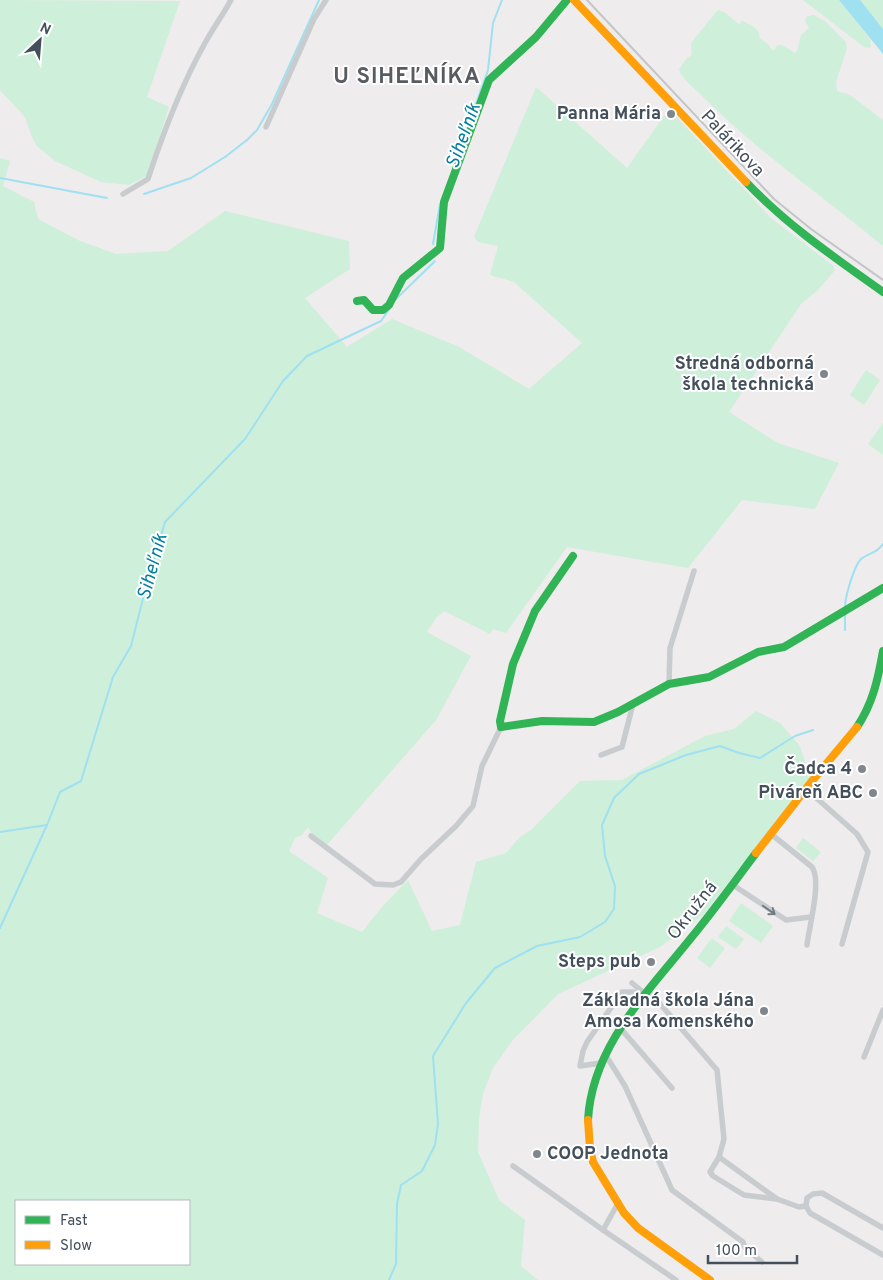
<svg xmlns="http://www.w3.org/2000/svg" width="883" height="1280" viewBox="0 0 883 1280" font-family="Overpass,sans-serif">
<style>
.green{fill:#ceefda;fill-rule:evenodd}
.water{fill:#9fe0f1}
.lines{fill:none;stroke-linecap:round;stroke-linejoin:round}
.stream{stroke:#9fe0f1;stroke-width:2}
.street{stroke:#c9ccce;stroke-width:5.5}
.fast{stroke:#30b455;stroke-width:8}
.slow{stroke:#ff9f0a;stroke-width:8}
.rail{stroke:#c3c5c7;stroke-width:2}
.oneway{stroke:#727b83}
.poi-dot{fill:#7f868e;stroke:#fff;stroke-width:2}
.labels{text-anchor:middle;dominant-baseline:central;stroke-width:4;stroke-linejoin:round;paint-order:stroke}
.poi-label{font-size:18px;font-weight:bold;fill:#434f5b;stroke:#fff;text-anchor:end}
.street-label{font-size:18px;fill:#434f5b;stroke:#fff}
.water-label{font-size:19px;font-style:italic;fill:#0281a0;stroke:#fff}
.district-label{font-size:22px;font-weight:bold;letter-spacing:1px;fill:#585c61;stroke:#fff}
</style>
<rect width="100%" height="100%" fill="#eeecec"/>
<!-- green -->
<g class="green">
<path d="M0,0L180,1L147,97L169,107L148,175L129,185L101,182L55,161L37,146L32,137L25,117L0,90Z"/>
<path d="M803,0H839L870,39L871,46L870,48L864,47Z"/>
<path d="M860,0H883V29L863,4Z"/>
<path d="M718,10L724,12L739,24L742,21C750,25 761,28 759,38L768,44L772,50H775L777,45H782L795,53L797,51L801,35L809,28L805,21L807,16L814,15L826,22L846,42L847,48L836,82L837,91L850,95L883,120V246C821,195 754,149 698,92C692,86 681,78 679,69L687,58L692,55L691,43Z"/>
<path d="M536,87L627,168L669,109L771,218L832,265L835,270L818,290L801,304L729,412L778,443L839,463L815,509L742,500L688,568L567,547L506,633L493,629L490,634L444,611L436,618L427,632L471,656L436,720L326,846L312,834L308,827L302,835L295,838L289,851L328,878L317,913L362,932L382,907L408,880L432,931L460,925L476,862L506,853L520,837L531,830L580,781L622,780L705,736L734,729L756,711L780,723L800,746L810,777L704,914L660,947L558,994L512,1041L493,1068L483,1094L479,1118L478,1152L499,1200L525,1220L521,1266L538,1280H0V158L10,161L3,186L34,202L38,219L80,241L116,254L168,251L225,211L349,241L350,269L305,298L347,347L392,319L459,347L529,389L582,343L514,282L490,275L498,246L478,242L474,237ZM16,1201H189V1264H16Z"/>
<path d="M866,370L880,380L864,405L850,395Z"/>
<path d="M883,423V455L868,444Z"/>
<path d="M803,838L821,852L813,861L796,848Z"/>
<path d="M741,903L773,926L761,943L729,921Z"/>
<path d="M726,926L744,939L736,949L718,937Z"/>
<path d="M712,938L725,948L710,968L697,958Z"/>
</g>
<!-- water -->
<path class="water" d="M839,0H860L883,29V54Z"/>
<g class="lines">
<!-- stream -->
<g class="stream">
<path d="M461,146L488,70L493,23L502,0"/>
<path d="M0,178L107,198"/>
<path d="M144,194L191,178L225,157L247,140L257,130L272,104L319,0"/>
<path d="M433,244L440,204"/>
<path d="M395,300L435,261"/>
<path d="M845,607C845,597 854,566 861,559C870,552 876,554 883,544"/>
<path d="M845,630V615"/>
<path d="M0,832L47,825"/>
<path d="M0,928L47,825L60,792L81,781L113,677L131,646L147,583L165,522L245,439L283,381L307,356L381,321L390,308"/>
<path d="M389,1280L396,1264L397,1204L401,1185L422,1171L435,1145L438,1124L433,1056L466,1003L495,968L537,946L580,937L605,922L614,909L615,886L605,856L602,825L614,798L639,774L686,755L720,746L739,753L760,758L795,736L813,730"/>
</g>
<!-- street -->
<g class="street">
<path d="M266,127L314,19L326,0"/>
<path d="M123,194L148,179C163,133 181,86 205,43C213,28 223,15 231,0"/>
<path d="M669,684L670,648L694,571"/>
<path d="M601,755L622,747L633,704"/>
<path d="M807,788L813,795L857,834L868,852L842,944"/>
<path d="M771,834L812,867C822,881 809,927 807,945"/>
<path d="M311,836L375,884L393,885L401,882L421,859L456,826L473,806L482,766L501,727"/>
<path d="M733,885L786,920L811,917"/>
<path d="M632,983L644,993"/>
<path d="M649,991L717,1070L724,1139L719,1157L710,1172L713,1176L744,1195L777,1199"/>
<path d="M621,1029L672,1088"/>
<path d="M605,1054L625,1086L672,1190L743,1242L745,1248L762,1262"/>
<path d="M864,1057L883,1010"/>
<path d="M601,1063L580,1066L583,1051L587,1042L622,992H633L646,995"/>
<path d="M719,1157L777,1199L799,1207L806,1206"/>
<path d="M513,1166L603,1230L617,1205"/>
<path d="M883,1228L822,1193L813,1194L807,1198L806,1206L810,1213L883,1255"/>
<path d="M603,1230L676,1280"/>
</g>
<!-- fast -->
<g class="fast">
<path d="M746,182C788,226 834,257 883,292"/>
<path d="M357,301L364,300L373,310H383L389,305L403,278L440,248L444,202L489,80L536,37L567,0"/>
<path d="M573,556L535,611L513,664L500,721L501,727L542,721L594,722L618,712L669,684L709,677L758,652L784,647L883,588"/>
<path d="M857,727C873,703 878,679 883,651"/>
<path d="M588,1120C592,1046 648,992 691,938C714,910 735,881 756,853"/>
</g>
<!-- slow -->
<g class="slow">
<path d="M574,0L746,182"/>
<path d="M756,853L812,781L857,727"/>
<path d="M588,1120L590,1149L593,1162L624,1213L638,1228L710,1280"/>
</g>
<!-- rail -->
<path class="rail" d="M587,0L774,199L811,229L883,280"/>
</g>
<!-- one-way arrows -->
<defs><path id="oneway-shaft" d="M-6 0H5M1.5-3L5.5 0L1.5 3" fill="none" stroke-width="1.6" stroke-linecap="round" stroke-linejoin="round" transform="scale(1.25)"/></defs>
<use class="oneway" href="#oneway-shaft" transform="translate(769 910) rotate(35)"/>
<!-- markers -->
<g class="poi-dot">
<circle cx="671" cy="114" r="5"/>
<circle cx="824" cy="374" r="5"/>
<circle cx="862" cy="769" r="5"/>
<circle cx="873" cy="793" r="5"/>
<circle cx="651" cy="962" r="5"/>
<circle cx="764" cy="1011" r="5"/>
<circle cx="537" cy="1154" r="5"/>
</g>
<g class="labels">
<!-- poi labels -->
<g class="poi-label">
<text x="661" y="114">Panna Mária</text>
<text x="814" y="364">Stredná odborná<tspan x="814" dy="21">škola technická</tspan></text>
<text x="852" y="769">Čadca 4</text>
<text x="863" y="793">Piváreň ABC</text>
<text x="641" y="962">Steps pub</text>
<text x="754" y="1001">Základná škola Jána<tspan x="754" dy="21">Amosa Komenského</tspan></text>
<text x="547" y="1154" text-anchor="start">COOP Jednota</text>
</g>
<!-- street labels -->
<g class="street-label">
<text transform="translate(732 144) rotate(47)">Palárikova</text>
<text transform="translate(693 911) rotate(-52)">Okružná</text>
</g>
<!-- water labels -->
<g class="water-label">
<text transform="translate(464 136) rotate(-70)">Siheľník</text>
<text transform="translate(153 567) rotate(-75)">Siheľník</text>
</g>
<!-- district labels -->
<g class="district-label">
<text x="407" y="77">U SIHEĽNÍKA</text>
</g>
</g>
<!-- legend -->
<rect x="15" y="1200" width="175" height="65" fill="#ffffff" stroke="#b4b9bd"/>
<rect x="25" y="1216" width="25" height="8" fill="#30b455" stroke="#b4b9bd"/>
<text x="60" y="1225" font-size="15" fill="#434f5b">Fast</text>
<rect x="25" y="1241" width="25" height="8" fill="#ff9f0a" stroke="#b4b9bd"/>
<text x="60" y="1250" font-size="15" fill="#434f5b">Slow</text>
<!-- north arrow -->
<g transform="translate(40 40) rotate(26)" stroke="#ffffff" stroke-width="4" paint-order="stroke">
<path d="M0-4L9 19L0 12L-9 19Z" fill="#434f5b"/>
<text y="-8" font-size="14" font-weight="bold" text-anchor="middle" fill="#434f5b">N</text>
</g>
<!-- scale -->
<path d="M708 1255v8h89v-8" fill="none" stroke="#434f5b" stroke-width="2.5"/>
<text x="716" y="1255" font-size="15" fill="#434f5b" stroke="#ffffff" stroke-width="4" paint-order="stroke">100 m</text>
</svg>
